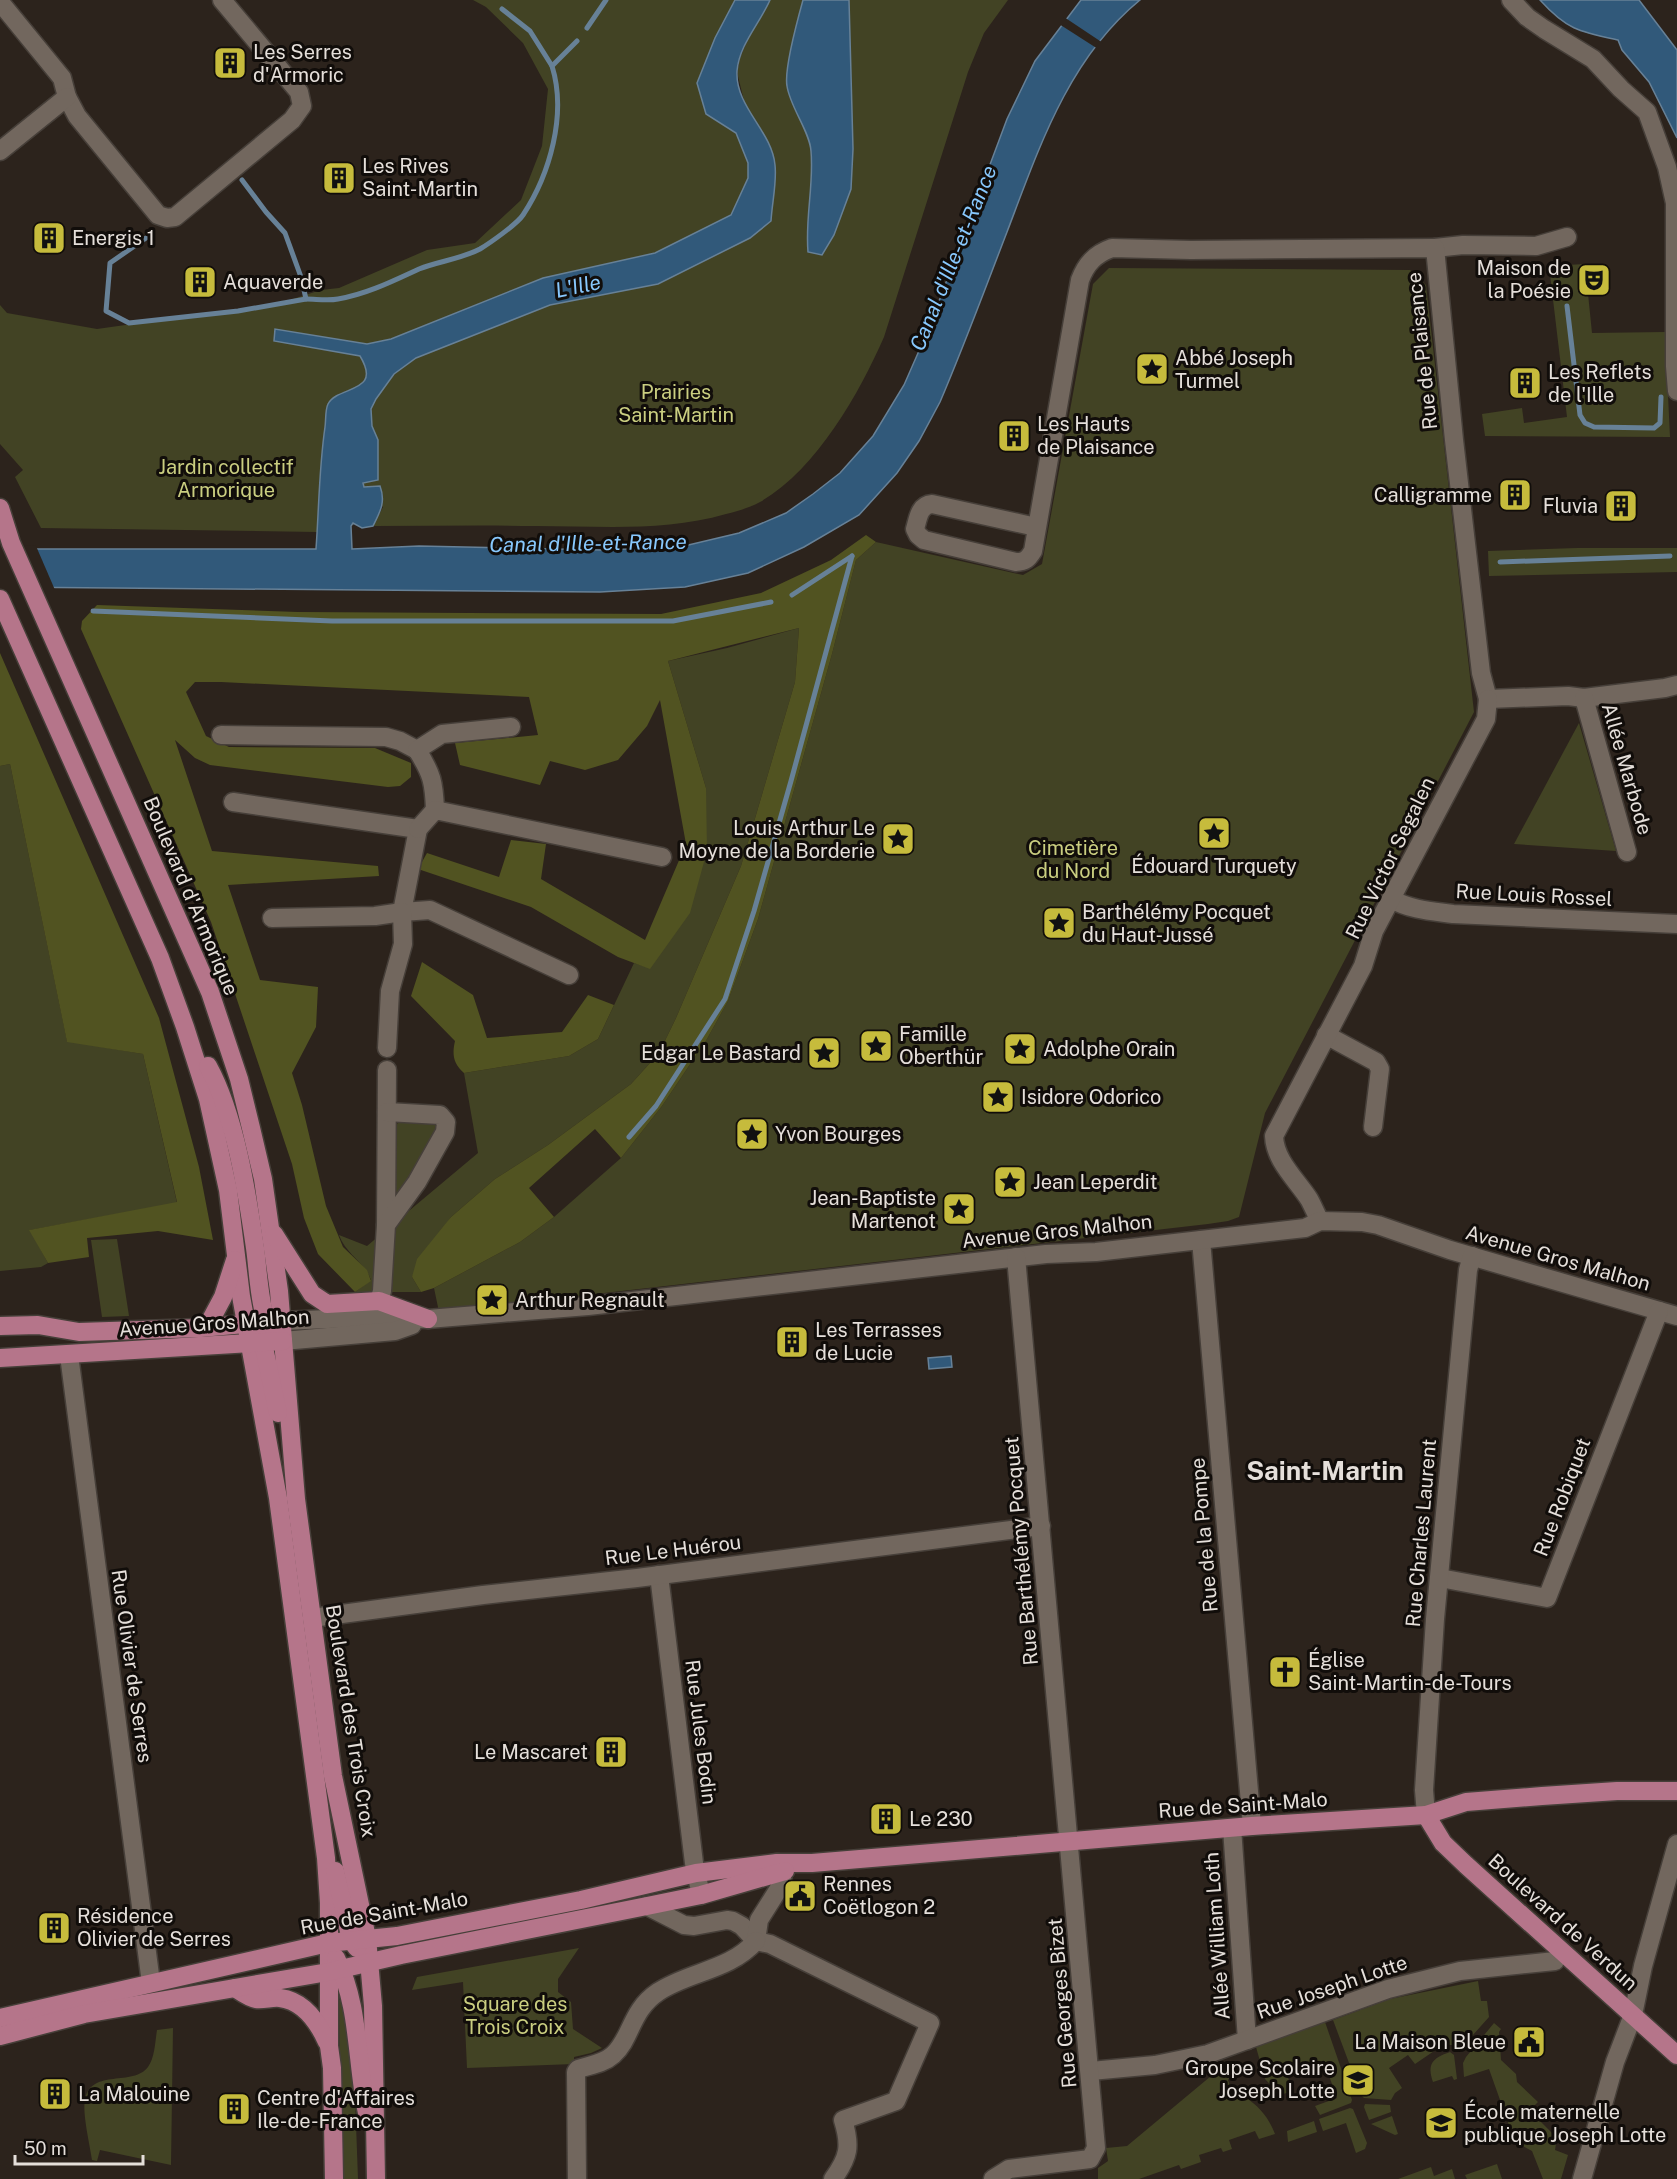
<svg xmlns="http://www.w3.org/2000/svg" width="1677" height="2179" viewBox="0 0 1677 2179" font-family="'Public Sans',sans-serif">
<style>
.green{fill:#424324}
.forest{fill:#515321}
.water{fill:#31597a;stroke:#678197;stroke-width:1.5}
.pier{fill:#2c231c}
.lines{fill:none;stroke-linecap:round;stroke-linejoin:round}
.stream{stroke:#678197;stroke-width:5}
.minor-casing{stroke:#463f39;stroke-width:21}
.major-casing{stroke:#463f39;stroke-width:21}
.minor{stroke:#72675e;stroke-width:18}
.major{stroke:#b5758a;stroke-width:18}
.labels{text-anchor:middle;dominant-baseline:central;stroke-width:6;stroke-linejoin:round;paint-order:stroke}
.poi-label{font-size:20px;fill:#e5dfda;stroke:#110d0a;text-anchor:start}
.street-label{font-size:20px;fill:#e5dfda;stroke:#110d0a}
.park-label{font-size:20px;fill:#cace80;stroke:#110d0a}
.water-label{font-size:21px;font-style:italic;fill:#88c8fd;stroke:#110d0a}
.district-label{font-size:26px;font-weight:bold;fill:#e5dfda;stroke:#110d0a}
</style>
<rect width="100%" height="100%" fill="#2c231c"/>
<!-- green -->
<g class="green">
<path d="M473,0H735L715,38L697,83L706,113L736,133L748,163V178L731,215L655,253L543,278L391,339L367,344L275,329L274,341L360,356C382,393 341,385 329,403C325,409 326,419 325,426C320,461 319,496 317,532L41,528L15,477L23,470L0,444V305L7,313L97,329L280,303L321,290L339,288L427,250L475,243L521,200L542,146L548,89L523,43L486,7Z"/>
<path d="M770,0H1008L984,33L968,72L884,337C859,394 816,470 760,502C749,508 738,511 726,514C664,532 600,526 536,526C482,525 427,526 373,526L383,507L363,487V483L378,480V440L372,426L371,409L376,399L394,374L416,358L550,305L658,284L750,238L771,221L769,145L745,105L737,72L740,58L750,34Z"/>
<path d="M1585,264L1592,333L1665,332L1670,437L1485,436L1482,414L1522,408L1524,423L1567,417L1549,266Z"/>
<path d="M1109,268L1410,270L1426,285L1474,712L1265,1113L1239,1217L1228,1221L1208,1224L439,1312L434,1288L520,1242L554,1217L621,1158L662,1106L707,1039L728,1001L758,919L832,654L856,560L876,542L1023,575L1042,564L1093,284Z"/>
<path d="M1577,548H1677V572L1489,576L1488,551Z"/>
<path d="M799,628L795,682L741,866L676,1018L659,1053L631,1084L548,1145L495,1179L451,1217L412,1277L421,1292H355L371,1280C364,1262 346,1254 339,1235L367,1246L478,1153L464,1073L569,1056L598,1039L634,963L650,968L706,788L668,661L727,648Z"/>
<path d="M1579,723L1616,851L1514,844Z"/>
<path d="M10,764L67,1041L143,1054L177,1203L30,1230L48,1263L41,1267L0,1271V766Z"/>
<path d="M401,1118L438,1123V1136L394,1201V1129Z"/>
<path d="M117,1239L129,1316L102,1317L91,1240Z"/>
<path d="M579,1948L558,1979V1992L571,2002L573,2029L602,2048L591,2053L574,2057V2064L467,2068L463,1982L412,1990L417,1977Z"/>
<path d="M1478,1981L1481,2001H1487L1489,2017L1464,2045H1443L1415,2064L1408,2055L1389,2068L1402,2088L1395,2093L1391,2100L1364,2098L1361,2095L1333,2020L1390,1999Z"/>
<path d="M339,2000H347L354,2069L358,2179H341Z"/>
<path d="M1325,2022L1352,2100L1351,2103L1320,2115L1315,2106L1337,2098L1324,2062L1287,2075L1293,2091L1280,2095L1265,2079L1256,2047Z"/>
<path d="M1494,2023L1501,2029L1499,2032L1501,2060L1516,2074L1517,2082L1538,2102L1533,2107L1542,2116L1539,2120L1557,2138L1555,2150L1568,2155L1561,2179H1543L1532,2151L1515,2142L1489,2069L1464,2077L1463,2063L1466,2057Z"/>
<path d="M173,2028L171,2165L100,2150L97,2161L92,2160C90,2145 82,2113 85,2099C92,2068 133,2087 148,2067C155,2057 155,2042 157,2030Z"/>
<path d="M1450,2052L1454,2055L1457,2079L1454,2080L1452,2076L1433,2082C1427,2064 1432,2058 1450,2052Z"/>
<path d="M1232,2066L1234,2072L1228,2080L1235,2099L1245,2097C1259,2106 1269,2118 1275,2134L1259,2139L1255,2131L1229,2140L1232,2149L1223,2152L1221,2148L1199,2155L1201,2162L1181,2169L1179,2165L1139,2179H1098V2168L1108,2161L1106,2148L1127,2146L1217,2071Z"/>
<path d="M1365,2104L1390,2105L1391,2112L1369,2120L1364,2107Z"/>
<path d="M1350,2108L1353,2109L1367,2143L1365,2149L1356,2153L1346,2123L1323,2131L1319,2119Z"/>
<path d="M1392,2116L1398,2134L1395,2135L1371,2124Z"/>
<path d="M1314,2121L1317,2132L1288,2142L1287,2131Z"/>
<path d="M1497,2164L1502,2179H1467L1465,2175Z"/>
<path d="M1431,2167L1434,2176L1452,2169L1455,2179H1398Z"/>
</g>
<!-- forest -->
<g class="forest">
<path d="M866,535L876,542L856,560L832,654L758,919L728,1001L707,1039L662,1106L621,1158L595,1129L529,1188L554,1217L520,1242L434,1288L421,1292L412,1277L417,1259L451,1217L495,1179L548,1145L631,1084L659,1053L676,1018L741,866L795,682L799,628L668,661L706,788L707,851L690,913L650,969L618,957L531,907L418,869L427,853L499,877L511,840L546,844L541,879L645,940L686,844L660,700L647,726L618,760L585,770L550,761L540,785L460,765L455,743L538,735L529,697L221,682H195L186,692L206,736L229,747L375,748L411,763V777L400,786L388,787L210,765L195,758L175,740L212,851L378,866L379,876L228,885L260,980L318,987L316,1027L292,1073L302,1105L326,1206L343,1247L367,1270L371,1281L355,1292L318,1254L304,1218L292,1164L211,922L81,629L82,621L97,605L298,612L661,614L761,593L831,560Z"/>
<path d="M0,653L159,1018L199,1167L213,1240L158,1231L87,1238L89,1257L48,1263L29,1230L177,1202L143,1054L67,1042L10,764L0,766Z"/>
<path d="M422,962L473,995L487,1038L562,1032L588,995L614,1005L598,1039L569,1056L464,1073C453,1064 452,1054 455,1041L411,996Z"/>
</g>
<!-- water -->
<g class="water">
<path d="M735,0H770C760,23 739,45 737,71C735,107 772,131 775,165C777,182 772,203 771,221L750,238L658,284L550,305L416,358L394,374L376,399L371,409L372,426L378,440V480L363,483L364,487L380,486C386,502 380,512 373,526L362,528L353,523L351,526L352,549L419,546L601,550L680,547L739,533L786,513L813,494L840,473L873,436L904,385L929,328L1007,119L1035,61L1081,0H1140C1068,59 1039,148 1007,232C985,289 964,346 940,402L919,441L897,473L859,515L804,547L748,573L685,587L600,592L0,587V547L34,549H316C319,508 319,468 325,427C326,421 325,410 328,404C338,385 383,394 360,356L274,341L275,329L367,344L391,339L543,278L655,253L731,215L748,178V163L736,133L706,114L697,83L715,38Z"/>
<path d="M803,0H849L853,149L851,189L834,235L822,255L808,252C805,217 814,186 811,151C810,132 790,107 787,86C784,70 798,18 803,0Z"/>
<path d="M1540,0H1639L1677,50V138L1649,82L1622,50L1618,40C1580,32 1567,30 1540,0Z"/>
<path d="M951,1356L952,1367L929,1369L928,1358Z"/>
</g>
<!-- pier -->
<g class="pier">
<path d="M1064,17L1103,43L1098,49L1059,24Z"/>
<path d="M0,544L36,546L55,590H0Z"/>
</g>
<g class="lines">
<!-- stream -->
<g class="stream">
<path d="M502,9L530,31L552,66"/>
<path d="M587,28L606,0"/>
<path d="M146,238L110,263L106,311L129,323L238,311L306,299L301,277L285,233L266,212L242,180"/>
<path d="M306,299C316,299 328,301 338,299C367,294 393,281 419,269C439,261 461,259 480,249C490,243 517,224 523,215C550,174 567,114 552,66L577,41"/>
<path d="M1567,306L1580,415L1585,423L1594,427L1654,428L1660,423L1661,397"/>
<path d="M1500,562L1670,556"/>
<path d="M792,595L852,556"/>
<path d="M93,611L332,621H673L771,602"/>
<path d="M629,1137L656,1106L725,999L754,911L791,781L852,556"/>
</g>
<!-- minor casing -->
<g class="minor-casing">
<g id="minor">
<path d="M1511,0L1527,17L1544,29L1593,59L1621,89L1647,112L1667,167L1675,203V366L1677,391"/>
<path d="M0,2L62,78L67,97L77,116L158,215L167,218L175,217L292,120L302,106L299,92L222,0"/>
<path d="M0,151L67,97"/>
<path d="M1435,248L1463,245L1536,246L1567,237"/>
<path d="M1036,527L932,504C919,505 918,519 915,529L918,535L924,540L1016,562C1025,562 1028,559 1033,551L1080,280C1086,264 1095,254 1112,248L1191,250L1435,248L1454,440L1481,673L1488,699L1568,696L1584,698L1665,688L1677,685"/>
<path d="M1584,698L1627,852"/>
<path d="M221,735L386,737L400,741L417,750"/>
<path d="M233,802L418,829L402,912L430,910L569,975"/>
<path d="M435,810C434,782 432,774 417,750L442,734L511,727"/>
<path d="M418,829L435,810L662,857"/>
<path d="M1391,899C1411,910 1431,911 1453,914L1677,924"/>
<path d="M272,918L375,916L402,912L403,944L390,991L387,1048"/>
<path d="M1326,1035L1376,1062L1380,1069L1373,1127"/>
<path d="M1320,1221C1316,1214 1313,1206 1309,1199C1296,1179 1275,1161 1274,1136L1363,966L1374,931L1486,719L1488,699"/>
<path d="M386,1225L387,1070"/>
<path d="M1201,1240L1252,1826"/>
<path d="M379,1301L382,1291L386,1225L417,1182L445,1132L446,1122L440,1115L387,1112"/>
<path d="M282,1321L374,1317L428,1319L588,1306L1046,1254L1096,1252L1305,1228L1320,1221L1362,1222L1378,1225L1450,1250L1677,1316"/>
<path d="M283,1341L395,1331L412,1325"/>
<path d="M69,1355L151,1983"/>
<path d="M659,1575L694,1863L701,1895"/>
<path d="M1440,1578L1547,1598L1659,1311"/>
<path d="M312,1618L483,1595L637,1578L1041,1526"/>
<path d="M1426,1815L1424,1790L1435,1619L1468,1270L1472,1256"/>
<path d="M1232,1828L1247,2040"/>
<path d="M647,1906L684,1925L694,1926L727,1920L733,1921L742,1926L756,1941L770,1944L930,2023L896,2101L843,2120C851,2146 849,2157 833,2179"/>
<path d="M756,1941L759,1920L783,1882L777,1863"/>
<path d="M1091,2071L1155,2065L1208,2054L1388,1989L1460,1971L1555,1961"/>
<path d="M577,2179L576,2072L578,2069C590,2065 603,2064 613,2055C632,2038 630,2011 658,1992C690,1971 729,1971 756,1941"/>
<path d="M993,2179L1009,2169L1090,2159L1096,2148L1016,1257"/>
<path d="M1582,2179L1615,2062L1633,2015L1643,1966L1677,1844"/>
</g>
</g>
<!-- major casing -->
<g class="major-casing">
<g id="major">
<path d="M0,508L11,543L210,992L239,1079L251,1128L263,1179L279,1291L296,1499L333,1776L367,1938L373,2006L376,2179"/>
<path d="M0,599L160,958L185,1027L208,1099L228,1190L241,1296L278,1498L326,1858L329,1903V2046L332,2068L334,2179"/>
<path d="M208,1066C235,1115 247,1192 255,1248C258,1269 259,1301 266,1320C268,1328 278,1335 283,1341"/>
<path d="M274,1234L312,1294L327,1304L379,1301L428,1319"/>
<path d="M0,1326L38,1325L79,1332L201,1328L256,1323"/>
<path d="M207,1327L223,1297L235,1260"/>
<path d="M255,1334L263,1343L278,1413"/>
<path d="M0,1358L283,1341"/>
<path d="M1426,1815L1443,1843L1466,1865L1677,2055"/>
<path d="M335,1871L351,1940L357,1948"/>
<path d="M336,1958C360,2006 356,2061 367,2113"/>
<path d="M235,1988C241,1992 249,1998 256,1999C264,2000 272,1997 280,1998C304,2001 318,2022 327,2042"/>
<path d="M0,2018L328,1943L397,1936L581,1900L696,1873L777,1863H812L1252,1826L1426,1815L1466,1802L1542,1796L1617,1791H1677"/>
<path d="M0,2036L84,2014L328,1972L401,1955L647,1906L701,1895L785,1871"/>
</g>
</g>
<!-- minor -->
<use href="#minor" class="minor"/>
<!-- major -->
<use href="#major" class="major"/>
</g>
<!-- icons -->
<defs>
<g id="building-square" transform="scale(1.725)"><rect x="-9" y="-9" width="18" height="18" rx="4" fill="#c6bb3c" stroke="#110d0a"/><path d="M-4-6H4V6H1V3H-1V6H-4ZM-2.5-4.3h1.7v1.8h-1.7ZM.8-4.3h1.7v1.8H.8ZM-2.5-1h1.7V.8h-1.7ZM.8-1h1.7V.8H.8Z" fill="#111"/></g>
<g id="theatre-square" transform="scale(1.725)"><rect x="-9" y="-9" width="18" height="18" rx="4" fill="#c6bb3c" stroke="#110d0a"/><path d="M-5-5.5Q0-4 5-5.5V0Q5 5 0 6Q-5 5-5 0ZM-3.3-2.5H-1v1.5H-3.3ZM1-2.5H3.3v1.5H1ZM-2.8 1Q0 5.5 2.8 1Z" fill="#111"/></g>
<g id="sight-square" transform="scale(1.725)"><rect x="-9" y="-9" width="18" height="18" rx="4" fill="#c6bb3c" stroke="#110d0a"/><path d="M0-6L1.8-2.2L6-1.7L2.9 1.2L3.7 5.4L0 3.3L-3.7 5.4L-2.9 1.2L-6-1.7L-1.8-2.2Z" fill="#111"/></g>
<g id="church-square" transform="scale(1.725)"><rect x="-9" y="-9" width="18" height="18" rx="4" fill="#c6bb3c" stroke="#110d0a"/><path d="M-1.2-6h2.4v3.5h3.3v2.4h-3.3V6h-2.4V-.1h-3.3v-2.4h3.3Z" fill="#111"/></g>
<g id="civic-square" transform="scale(1.725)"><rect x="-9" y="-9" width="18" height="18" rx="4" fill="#c6bb3c" stroke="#110d0a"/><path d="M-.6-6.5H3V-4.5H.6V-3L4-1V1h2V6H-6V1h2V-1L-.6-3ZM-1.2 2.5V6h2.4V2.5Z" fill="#111"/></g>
<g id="school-square" transform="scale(1.725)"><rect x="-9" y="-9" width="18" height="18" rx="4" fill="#c6bb3c" stroke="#110d0a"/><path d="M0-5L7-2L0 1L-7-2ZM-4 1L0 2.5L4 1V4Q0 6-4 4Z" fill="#111"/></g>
</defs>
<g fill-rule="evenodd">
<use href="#building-square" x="230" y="63"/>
<use href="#building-square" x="339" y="178"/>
<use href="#building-square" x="49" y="238"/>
<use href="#theatre-square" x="1594" y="280"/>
<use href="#building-square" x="200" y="282"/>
<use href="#sight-square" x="1152" y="369"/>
<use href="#building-square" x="1525" y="383"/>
<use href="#building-square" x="1014" y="436"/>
<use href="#building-square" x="1515" y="495"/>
<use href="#building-square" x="1621" y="506"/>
<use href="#sight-square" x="1214" y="833"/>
<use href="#sight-square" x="898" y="839"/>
<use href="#sight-square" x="1059" y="923"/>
<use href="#sight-square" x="876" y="1046"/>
<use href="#sight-square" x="1020" y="1049"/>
<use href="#sight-square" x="824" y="1053"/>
<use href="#sight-square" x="998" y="1097"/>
<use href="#sight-square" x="752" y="1134"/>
<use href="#sight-square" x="1010" y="1182"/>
<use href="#sight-square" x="959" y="1209"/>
<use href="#sight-square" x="492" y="1300"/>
<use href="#building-square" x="792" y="1342"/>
<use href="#church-square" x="1285" y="1672"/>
<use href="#building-square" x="611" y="1752"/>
<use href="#building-square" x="886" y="1819"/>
<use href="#civic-square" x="800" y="1896"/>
<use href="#building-square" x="54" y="1928"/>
<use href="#civic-square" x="1529" y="2042"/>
<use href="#school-square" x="1358" y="2080"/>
<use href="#building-square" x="55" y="2094"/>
<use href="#building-square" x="234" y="2109"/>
<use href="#school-square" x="1441" y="2123"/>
</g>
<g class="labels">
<!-- poi labels -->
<g class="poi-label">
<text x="253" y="52">Les Serres<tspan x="253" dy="23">d'Armoric</tspan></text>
<text x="362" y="166">Les Rives<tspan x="362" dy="23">Saint-Martin</tspan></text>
<text x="72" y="238">Energis 1</text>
<text x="1571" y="268" text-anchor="end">Maison de<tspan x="1571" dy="23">la Poésie</tspan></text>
<text x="223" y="282">Aquaverde</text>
<text x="1175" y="358">Abbé Joseph<tspan x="1175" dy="23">Turmel</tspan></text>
<text x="1548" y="372">Les Reflets<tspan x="1548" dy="23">de l'Ille</tspan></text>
<text x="1037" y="424">Les Hauts<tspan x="1037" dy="23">de Plaisance</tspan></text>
<text x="1492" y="495" text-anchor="end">Calligramme</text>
<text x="1598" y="506" text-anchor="end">Fluvia</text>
<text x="875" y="828" text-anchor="end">Louis Arthur Le<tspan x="875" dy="23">Moyne de la Borderie</tspan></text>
<text x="1214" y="866" text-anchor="middle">Édouard Turquety</text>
<text x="1082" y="912">Barthélémy Pocquet<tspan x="1082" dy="23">du Haut-Jussé</tspan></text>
<text x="899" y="1034">Famille<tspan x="899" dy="23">Oberthür</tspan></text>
<text x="1043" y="1049">Adolphe Orain</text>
<text x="801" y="1053" text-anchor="end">Edgar Le Bastard</text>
<text x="1021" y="1097">Isidore Odorico</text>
<text x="775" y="1134">Yvon Bourges</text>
<text x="1033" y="1182">Jean Leperdit</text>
<text x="936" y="1198" text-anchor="end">Jean-Baptiste<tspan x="936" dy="23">Martenot</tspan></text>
<text x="515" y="1300">Arthur Regnault</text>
<text x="815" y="1330">Les Terrasses<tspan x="815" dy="23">de Lucie</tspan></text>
<text x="1308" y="1660">Église<tspan x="1308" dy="23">Saint-Martin-de-Tours</tspan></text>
<text x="588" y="1752" text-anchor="end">Le Mascaret</text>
<text x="909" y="1819">Le 230</text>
<text x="823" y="1884">Rennes<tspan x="823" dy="23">Coëtlogon 2</tspan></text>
<text x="77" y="1916">Résidence<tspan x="77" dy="23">Olivier de Serres</tspan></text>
<text x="1506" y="2042" text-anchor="end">La Maison Bleue</text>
<text x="1335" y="2068" text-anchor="end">Groupe Scolaire<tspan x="1335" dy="23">Joseph Lotte</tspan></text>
<text x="78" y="2094">La Malouine</text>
<text x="257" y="2098">Centre d'Affaires<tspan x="257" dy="23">Ile-de-France</tspan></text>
<text x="1464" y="2112">École maternelle<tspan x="1464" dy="23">publique Joseph Lotte</tspan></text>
</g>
<!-- street labels -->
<g class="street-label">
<text transform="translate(1422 351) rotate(-96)">Rue de Plaisance</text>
<text transform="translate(1627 769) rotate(74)">Allée Marbode</text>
<text transform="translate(1390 858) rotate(-64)">Rue Victor Segalen</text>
<text transform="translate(1534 895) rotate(3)">Rue Louis Rossel</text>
<text transform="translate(191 896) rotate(67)">Boulevard d'Armorique</text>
<text transform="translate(1057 1231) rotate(-6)">Avenue Gros Malhon</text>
<text transform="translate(1558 1258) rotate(16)">Avenue Gros Malhon</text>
<text transform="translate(214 1323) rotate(-4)">Avenue Gros Malhon</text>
<text transform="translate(1562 1497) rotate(-69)">Rue Robiquet</text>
<text transform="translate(1421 1533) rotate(-85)">Rue Charles Laurent</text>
<text transform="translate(1204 1535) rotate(-95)">Rue de la Pompe</text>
<text transform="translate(673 1550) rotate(-7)">Rue Le Huérou</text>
<text transform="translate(1021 1551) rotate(-95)">Rue Barthélémy Pocquet</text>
<text transform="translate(132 1666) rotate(82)">Rue Olivier de Serres</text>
<text transform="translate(351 1721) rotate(81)">Boulevard des Trois Croix</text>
<text transform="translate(701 1732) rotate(83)">Rue Jules Bodin</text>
<text transform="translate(1243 1805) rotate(-4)">Rue de Saint-Malo</text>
<text transform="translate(384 1913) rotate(-10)">Rue de Saint-Malo</text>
<text transform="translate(1563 1922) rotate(42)">Boulevard de Verdun</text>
<text transform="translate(1217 1936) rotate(-94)">Allée William Loth</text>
<text transform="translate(1332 1987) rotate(-19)">Rue Joseph Lotte</text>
<text transform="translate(1062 2003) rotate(-95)">Rue Georges Bizet</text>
</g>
<!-- park labels -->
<g class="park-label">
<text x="676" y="392">Prairies<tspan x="676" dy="23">Saint-Martin</tspan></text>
<text x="226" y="467">Jardin collectif<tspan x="226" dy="23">Armorique</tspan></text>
<text x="1073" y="848">Cimetière<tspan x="1073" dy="23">du Nord</tspan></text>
<text x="515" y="2004">Square des<tspan x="515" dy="23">Trois Croix</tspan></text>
</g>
<!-- water labels -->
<g class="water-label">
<text transform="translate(953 258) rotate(-68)">Canal d'Ille-et-Rance</text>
<text transform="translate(578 286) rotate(-12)">L'Ille</text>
<text transform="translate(588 543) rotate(-1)">Canal d'Ille-et-Rance</text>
</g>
<!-- district labels -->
<g class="district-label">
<text x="1325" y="1470">Saint-Martin</text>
</g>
</g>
<!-- scale -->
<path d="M15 2155v9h128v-9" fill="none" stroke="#e5dfda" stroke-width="3"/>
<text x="24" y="2155" font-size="18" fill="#e5dfda" stroke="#110d0a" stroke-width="4.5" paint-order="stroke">50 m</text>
</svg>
